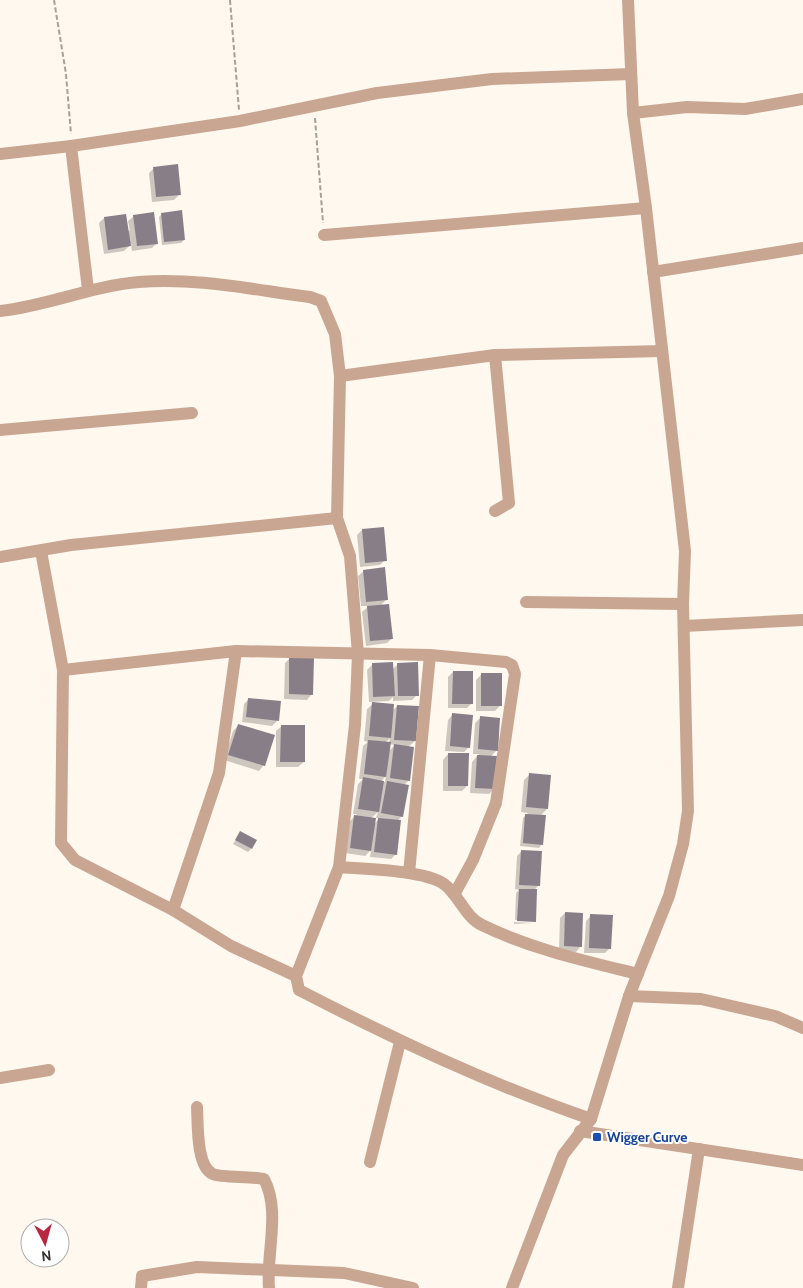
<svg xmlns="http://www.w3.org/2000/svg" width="803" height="1288" viewBox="0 0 803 1288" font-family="Cabin,sans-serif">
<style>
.shadow{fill:#0003;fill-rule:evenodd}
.building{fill:#887e87}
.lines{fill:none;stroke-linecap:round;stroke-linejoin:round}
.path{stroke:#a5a099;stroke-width:2;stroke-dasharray:5 2.5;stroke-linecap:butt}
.minor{stroke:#c9a692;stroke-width:12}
.transit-dot{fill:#1a4fb4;stroke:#fff;stroke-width:2}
.labels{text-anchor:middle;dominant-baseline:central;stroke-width:4;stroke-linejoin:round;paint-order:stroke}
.transit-label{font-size:14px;font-weight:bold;fill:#164399;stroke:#fff;text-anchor:start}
</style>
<rect width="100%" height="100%" fill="#fff8ef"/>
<!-- shadow -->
<g class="shadow">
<path d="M154,168L180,194L174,200L152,202L149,173Z"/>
<path d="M162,214L184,240L181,243L162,245L159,217Z"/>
<path d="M134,216L157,243L152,248L132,251L131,244L124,251L104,254L99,223L104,218L130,231L128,221Z"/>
<path d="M362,530L385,560L380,565L360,567L357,535Z"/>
<path d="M364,571L387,599L380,606L392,638L387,643L366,646L362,612L369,606H361L358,576Z"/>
<path d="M290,658L312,694L307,700L284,699L285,663Z"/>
<path d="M398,664L417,695L412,700L393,701V697L389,701L369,702L367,670L372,665L393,669Z"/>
<path d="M453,672L472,703L467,708H448V677Z"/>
<path d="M482,674L500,706L495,711H476V680Z"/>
<path d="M249,699L277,721L272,726L242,722L244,704Z"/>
<path d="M373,704L392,711L397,706L415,741L408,747L409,780L404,785L402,816L397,821L396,854L391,859L370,857L371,850L365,856L345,853L350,821L357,814H353L358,784L363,779H359L363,746L368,742L364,741L367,709ZM390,738L389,743H385ZM389,744L395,745L389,751ZM386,776L385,782H380ZM378,812L376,818H380L374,824L371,818Z"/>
<path d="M453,714L469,747L464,752L445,751L448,720Z"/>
<path d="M480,718L497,750L490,757L494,789L489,794L470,793L472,762L479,754H473L475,723Z"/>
<path d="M238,726L264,765L259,771L224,760L233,731Z"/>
<path d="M282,726L304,762L298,767H276V731Z"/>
<path d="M448,754L467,786L462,791H443V760Z"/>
<path d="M529,775L547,809L540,816L542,844L539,848L520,846L523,818L528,813L521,812L524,780Z"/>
<path d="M240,833L251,849L248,852L233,844Z"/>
<path d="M522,851L539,885L534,890L533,923V921L515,920L516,893L519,890L515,889L517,856Z"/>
<path d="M565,913L581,946L576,952L559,951L560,918Z"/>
<path d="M591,916L610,948L605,953H584L586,921Z"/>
<path d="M514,922L533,923L514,924Z"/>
</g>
<!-- building -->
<g class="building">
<path d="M178,164L181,195L156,197L153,167Z"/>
<path d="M182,210L185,240L164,242L161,213Z"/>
<path d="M154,212L158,244L137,246L133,215Z"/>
<path d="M126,214L131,246L108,250L104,217Z"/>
<path d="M384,527L387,561L365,563L362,529Z"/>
<path d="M385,567L388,600L366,602L363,570Z"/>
<path d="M389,604L393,639L370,641L367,606Z"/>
<path d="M289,657H314L313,695L289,694Z"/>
<path d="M393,662L395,696L373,697L372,663Z"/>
<path d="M418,662L419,696H398L397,663Z"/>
<path d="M453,671H473V704H452Z"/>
<rect x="481" y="673" width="21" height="33"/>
<path d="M248,698L281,701L279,721L246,717Z"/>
<path d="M372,702L394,704L391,738L369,736Z"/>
<path d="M397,705L419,706L416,741L394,740Z"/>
<path d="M452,713L473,715L470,748L450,746Z"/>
<path d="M480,716L500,718L498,751L478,749Z"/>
<path d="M238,724L275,735L265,766L228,755Z"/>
<path d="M281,725H305V762H280Z"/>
<path d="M368,740L391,742L386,777L364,774Z"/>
<path d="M394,744L414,747L410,781L390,778Z"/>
<path d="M448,753H469L468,786H448Z"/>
<path d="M477,755L497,756L495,789L475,788Z"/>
<path d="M529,773L551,775L548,809L526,807Z"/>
<path d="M363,777L384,781L379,812L358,809Z"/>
<path d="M387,781L409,785L403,817L381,813Z"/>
<path d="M525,814L546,815L543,845L523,843Z"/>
<path d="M354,815L376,818L371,851L350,848Z"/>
<path d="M378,818L401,820L397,855L374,852Z"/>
<path d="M240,831L257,840L252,849L235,840Z"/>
<path d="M521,850L542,851L540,886L519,885Z"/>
<path d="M519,889H537L536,922L517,921Z"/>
<path d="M565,912L583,913L582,947L564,946Z"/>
<path d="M590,914L613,915L611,949L589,948Z"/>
</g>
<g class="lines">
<!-- path -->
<g class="path">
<path d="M54,0L66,74L71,134"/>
<path d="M230,0L239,110"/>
<path d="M315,118L323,223"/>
</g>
<!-- minor -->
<g class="minor">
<path d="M633,113L687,107L745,109L803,99"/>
<path d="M71,146L88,290"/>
<path d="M0,154L71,146L240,121L377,93L492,79L631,74"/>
<path d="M324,235L646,208"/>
<path d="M653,272L803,248"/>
<path d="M0,311C47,306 91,286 139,282C195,277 254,290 310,297L321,301L335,334L340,376L337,518L350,556L358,654L355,725L339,867L296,976L299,990C394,1039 489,1084 591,1119"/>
<path d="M340,376L495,355L662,351"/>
<path d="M0,430L192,413"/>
<path d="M495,511L509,503L495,355"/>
<path d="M41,551L63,670L61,843L75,860L173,910L231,946L296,976"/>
<path d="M0,557L71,545L337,518"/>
<path d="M526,602L683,604"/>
<path d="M684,626L803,620"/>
<path d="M63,670L236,651L430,655L506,662L512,665L515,674L496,803L473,860L455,893"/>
<path d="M339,867C364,869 424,870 444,884C459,895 465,917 482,925C531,949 585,961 638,974"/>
<path d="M409,873L430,655"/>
<path d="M173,910L219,773L236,651"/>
<path d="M629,996L701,999L775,1016L803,1028"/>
<path d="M0,1078L49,1070"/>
<path d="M197,1107C198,1123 196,1167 213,1174C222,1178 250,1176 264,1179C281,1211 266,1253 269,1288"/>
<path d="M580,1131L803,1165"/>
<path d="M370,1162L400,1042"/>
<path d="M141,1288L142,1276L197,1267L344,1273L413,1288"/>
<path d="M512,1288L563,1155L591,1119L629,996L669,896L683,844L688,811L683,604L685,551L646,208L633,113L628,0"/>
<path d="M678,1288L699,1149"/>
</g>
</g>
<!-- markers -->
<rect class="transit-dot" x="592" y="1132" width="10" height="10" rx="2.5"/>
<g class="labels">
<!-- transit labels -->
<g class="transit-label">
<text x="607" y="1137">Wigger Curve</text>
</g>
</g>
<!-- north arrow -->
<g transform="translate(45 1243) rotate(174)"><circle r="24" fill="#ffffff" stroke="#afadac"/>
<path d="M0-4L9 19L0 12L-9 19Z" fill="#b8273f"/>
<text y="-8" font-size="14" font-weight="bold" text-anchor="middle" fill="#36332f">N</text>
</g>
</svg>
